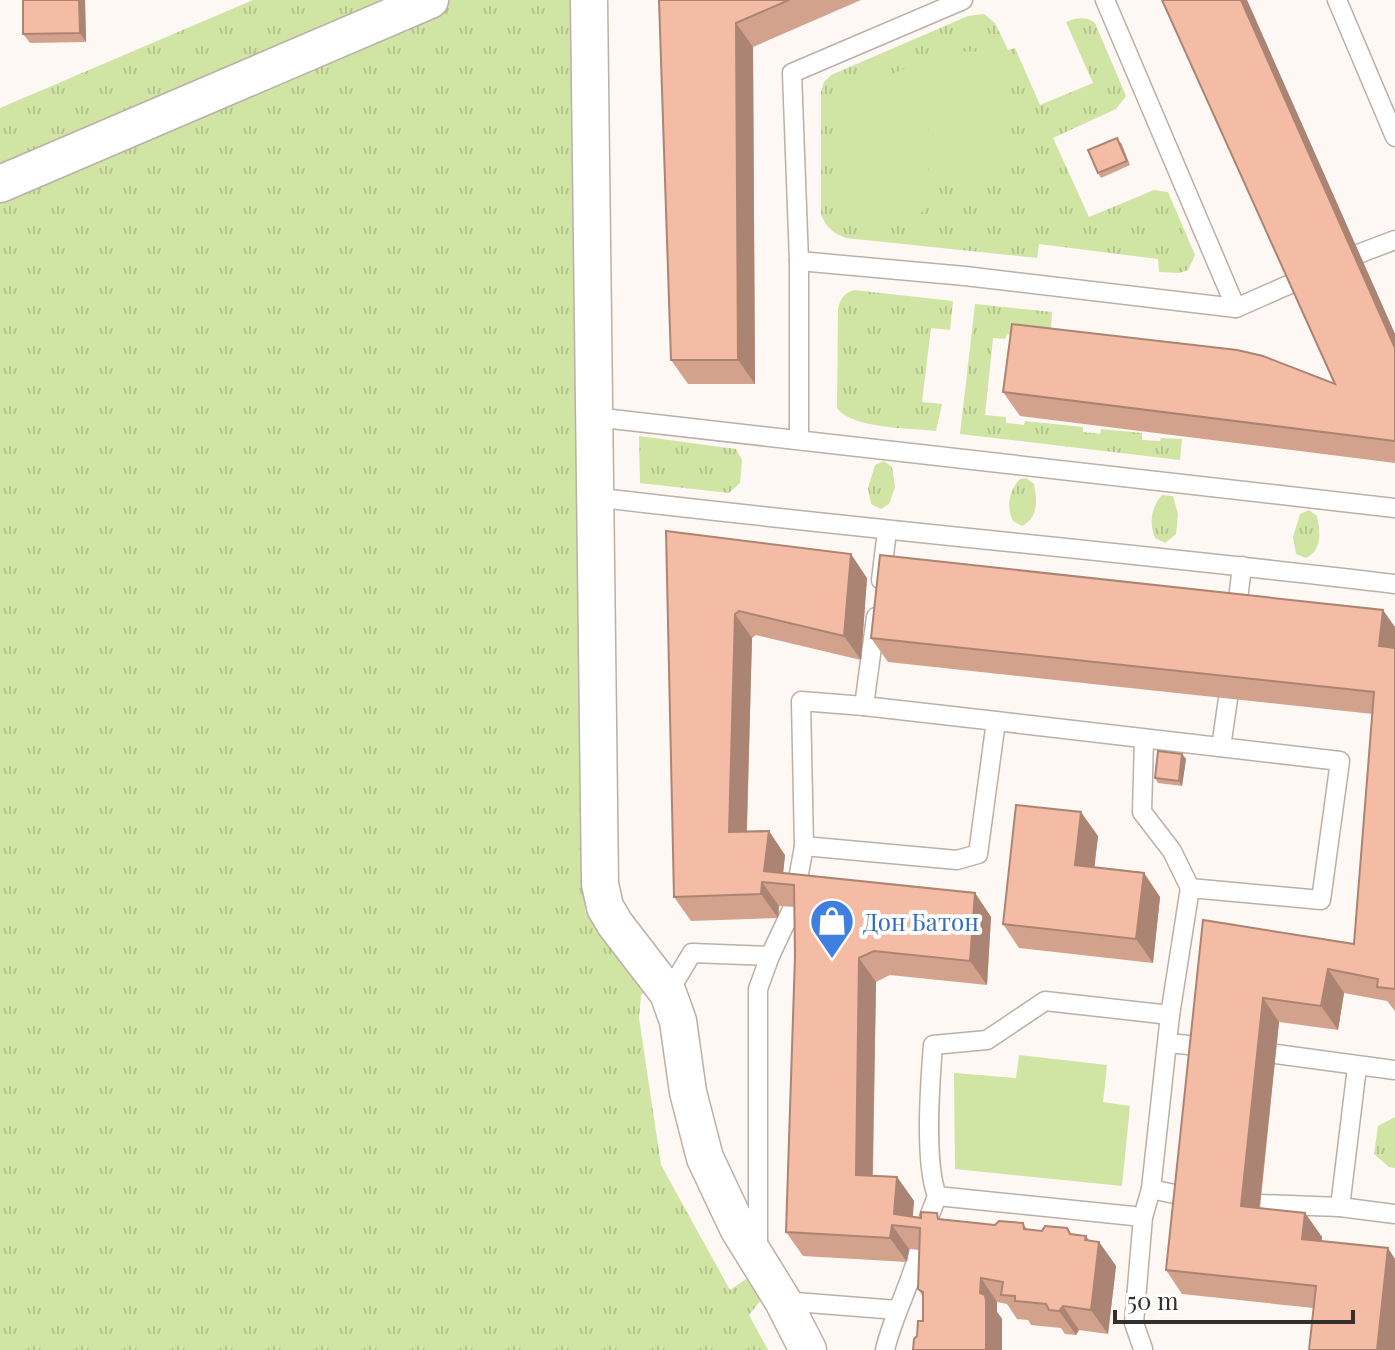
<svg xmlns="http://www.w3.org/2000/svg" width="1395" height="1350" viewBox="0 0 1395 1350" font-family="'Playfair Display',serif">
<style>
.grass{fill:url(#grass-tufts)}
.park{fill:#d0e4a3}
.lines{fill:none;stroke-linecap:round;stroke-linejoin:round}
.lane-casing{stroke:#bcafa6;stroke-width:21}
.street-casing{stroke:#bcafa6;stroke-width:39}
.lane{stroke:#fff;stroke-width:18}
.street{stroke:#fff;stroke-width:36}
.wall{fill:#d2a28d}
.shaded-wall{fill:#ab8473}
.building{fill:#f4bca4;stroke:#ab8473;stroke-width:2}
.labels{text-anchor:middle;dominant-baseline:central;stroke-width:8;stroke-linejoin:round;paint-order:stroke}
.shop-label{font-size:24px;fill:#366cbe;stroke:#fff;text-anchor:start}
</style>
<defs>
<pattern id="grass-tufts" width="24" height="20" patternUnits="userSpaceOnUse" patternTransform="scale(2)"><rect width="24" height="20" fill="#d0e4a3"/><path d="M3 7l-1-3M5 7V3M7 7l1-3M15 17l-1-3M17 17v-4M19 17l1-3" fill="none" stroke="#b3c48c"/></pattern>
</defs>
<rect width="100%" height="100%" fill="#fdf8f4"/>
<!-- grass -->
<g class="grass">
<path d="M253,0H575L585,911L654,987L641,995L639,1018L661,1165L730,1290L749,1277L765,1295L749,1315L768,1350H0V108Z"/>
<path d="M984,14L995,23L1008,50L1015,48L1040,105L1093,83L1066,22C1076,18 1085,16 1095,23L1126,96L1116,109L1053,138L1089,217L1154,190L1168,192L1195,255L1188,270L1179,273L1159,272L1158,259L1039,244L1037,258L846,238C833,233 827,228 821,215V92L824,82L831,75L968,16Z"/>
<path d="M854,290L953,301L950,330L931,328L922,402L942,404L936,431C911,428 852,429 837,408L838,308C841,298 844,293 854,290Z"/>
<path d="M975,304L1052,312L1051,329L1045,338L1007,334L1005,339L993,338L985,415L1006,417V423L1024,425L1025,421L1083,427V432L1100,434L1101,429L1142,433V440L1160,441L1161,438L1182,439L1180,460L960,434Z"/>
<path d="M639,436L736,449L742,460L740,483L729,493L640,483Z"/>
<path d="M884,461L892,467L895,487L889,504L881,509L871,504L868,488L875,465Z"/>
<path d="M1026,478L1034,484C1037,500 1039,517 1022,526L1013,521C1006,507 1009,490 1020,479Z"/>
<path d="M1162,495L1173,496L1178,514L1176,534L1165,543L1155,538C1149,523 1151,507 1162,495Z"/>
<path d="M1309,510L1317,516C1320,532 1323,549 1306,558L1296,554L1293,537L1300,514Z"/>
<path d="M1395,1117V1168L1389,1167L1374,1154L1378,1126Z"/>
</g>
<!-- park -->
<g class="park">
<path d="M933,51L1008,52L1007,175L932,174Z"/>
<path d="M906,68C919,69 925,76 929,87L928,204C914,232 873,217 848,212L843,203L842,96Z"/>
<path d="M1019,1055L1107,1065L1103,1102L1130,1106L1122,1186L955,1169L954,1073L1016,1078Z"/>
</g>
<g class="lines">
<!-- lane casing -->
<g class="lane-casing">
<g id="lane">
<path d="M1337,0L1395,137"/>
<path d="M1358,254L1395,240"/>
<path d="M799,261L965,276L1236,308L1105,0"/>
<path d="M1236,308L1295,282"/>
<path d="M594,417L1395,508"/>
<path d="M799,439V261L792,73L963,0"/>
<path d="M593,497C860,529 1128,552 1395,584"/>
<path d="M881,580L887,531"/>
<path d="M1236,616L1242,566"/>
<path d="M864,706L876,617"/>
<path d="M996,721L864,706L801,701L804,846L957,860L978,854L996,721L1340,761L1321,900L1190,888L1170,1015L1151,1189L1143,1217L1134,1323L1143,1349"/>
<path d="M1144,739L1142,812L1172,851L1190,888"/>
<path d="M1221,747L1228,699"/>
<path d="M795,896L804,846"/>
<path d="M770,956L793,907"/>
<path d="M668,993L692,953L770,956L758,989V1248"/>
<path d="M1168,1043L1209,1047"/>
<path d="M1276,1054L1395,1070"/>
<path d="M1151,1189L1193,1198"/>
<path d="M937,1196L1143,1217"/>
<path d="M1260,1204L1340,1207L1395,1214"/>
<path d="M1340,1207L1357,1067"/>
<path d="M923,1233L937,1196C924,1162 930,1083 933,1045L987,1040L1045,1001L1170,1015"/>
<path d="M783,1301L897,1310"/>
<path d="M885,1350C893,1315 911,1285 919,1250"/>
</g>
</g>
<!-- street casing -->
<g class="street-casing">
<g id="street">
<path d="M589,0L600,884L605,907L615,924L668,993L678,1021L688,1092L705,1158L738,1228L783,1301L808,1350"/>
<path d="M0,184L430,0"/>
</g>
</g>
<!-- lane -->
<use href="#lane" class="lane"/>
<!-- street -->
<use href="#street" class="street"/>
</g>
<!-- wall -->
<g class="wall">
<path d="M23,0H85L86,42L30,43L23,34Z"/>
<path d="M659,0H861L753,47L755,384H688L671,360Z"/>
<path d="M1247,0L1395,334V463L1020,416L1003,392L1335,384Z"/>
<path d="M1121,142L1130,165L1101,178L1098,173Z"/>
<path d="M666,531L867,578L861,660L756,635L752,638L747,831L785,855L783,873L975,893L991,917L987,985L890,975L876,982L873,1176L897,1177L914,1201L912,1217L995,1225L1023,1223L1027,1229L1042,1231L1067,1228L1071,1234L1089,1240L1099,1242L1116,1266L1108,1334L1079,1330L1076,1335L1065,1334L1061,1328L1031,1325L1028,1320L1017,1319L1007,1304L997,1302V1312L1002,1319L917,1336L923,1321V1297L918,1289L919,1250L909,1249L907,1262L803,1256L786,1232L795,956L794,907L779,906L778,918L691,921L674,897Z"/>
<path d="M1395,627V1011L1387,1001L1344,993L1338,1030L1279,1022L1260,1209L1305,1213L1322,1237L1313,1308L1182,1294L1166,1270L1203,920L1354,944L1373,714L888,662L871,638Z"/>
<path d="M1182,754L1186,759L1182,786L1158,783L1155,778Z"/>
<path d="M1098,836L1094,867L1144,873L1160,897L1153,963L1019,948L1003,924Z"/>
</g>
<!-- shaded-wall -->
<g class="shaded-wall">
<path d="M79,0H85L86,42L80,33Z"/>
<path d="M1241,0H1247L1395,334V348Z"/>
<path d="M736,23L753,47L755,384L738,360Z"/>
<path d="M851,554L867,578L861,660L844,636Z"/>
<path d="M1383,610L1395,627V669L1379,646Z"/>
<path d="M735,614L752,638L746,855L729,832Z"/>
<path d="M1182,754L1186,759L1182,786L1179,781Z"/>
<path d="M1081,812L1098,836L1092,889L1075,865Z"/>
<path d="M769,831L785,855L782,884L764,871Z"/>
<path d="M1144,873L1160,897L1153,963L1136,939Z"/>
<path d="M762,882L779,906L778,918L761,894Z"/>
<path d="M975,893L991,917L987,985L970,961Z"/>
<path d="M859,958L876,982L872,1199L856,1175Z"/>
<path d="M1328,969L1344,993L1338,1030L1321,1006Z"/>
<path d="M1263,998L1279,1022L1257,1230L1241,1206Z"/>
<path d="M897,1177L914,1201L912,1227L894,1214Z"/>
<path d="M1305,1213L1322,1237L1319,1263L1302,1239Z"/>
<path d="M892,1225L909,1249L907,1262L890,1238Z"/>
<path d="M1086,1236L1098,1253L1099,1242L1116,1266L1108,1334L1091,1310Z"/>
<path d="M1388,1248L1395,1259V1350H1377Z"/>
<path d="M981,1278L997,1302V1312L1002,1319V1350H986L980,1293Z"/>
<path d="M1063,1306L1079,1330L1076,1335L1059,1311Z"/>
</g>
<!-- building -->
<g class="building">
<path d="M23,0H79L80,33L23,34Z"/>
<path d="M659,0H789L736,23L738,360H671Z"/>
<path d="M1162,0H1241L1395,348V441L1003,392L1012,324L1237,350L1263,356L1335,384Z"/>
<path d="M1117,138L1127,161L1098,173L1088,150Z"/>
<path d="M666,531L851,554L844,636L739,611L735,614L729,832L769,831L764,871L975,893L970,961L874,951L859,958L856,1175L897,1177L894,1214L921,1218V1212L937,1213L938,1219L995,1225L999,1221L1023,1223L1024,1229L1042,1231L1045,1226L1067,1228L1070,1234L1086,1236L1085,1240L1099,1242L1091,1310L1063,1306L1059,1311L1049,1310L1046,1304L1015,1301V1296L1001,1295L1003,1282L981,1278L980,1293L985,1295L986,1301V1350H913L914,1339L917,1336L918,1321H923V1292L918,1289L920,1228L892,1225L890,1238L786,1232L795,956L794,885L762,882L761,894L674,897Z"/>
<path d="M880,555L1383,610L1379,646L1395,648V989L1377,987L1378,979L1328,969L1321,1006L1263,998L1241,1206L1305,1213L1302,1239L1388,1248L1377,1350H1309L1316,1286L1166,1270L1203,920L1354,944L1374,692L871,638Z"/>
<path d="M1158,751L1182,754L1179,781L1155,778Z"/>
<path d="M1016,805L1081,812L1075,865L1144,873L1136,939L1003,924Z"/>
</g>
<!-- icons -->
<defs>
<g id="shop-pin" transform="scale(2.3)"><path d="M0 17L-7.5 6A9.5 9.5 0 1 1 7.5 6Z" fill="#3f7fe0" stroke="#fff"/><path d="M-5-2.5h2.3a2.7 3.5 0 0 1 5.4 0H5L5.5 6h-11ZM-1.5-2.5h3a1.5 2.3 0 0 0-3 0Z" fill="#fff"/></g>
</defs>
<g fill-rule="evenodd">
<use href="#shop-pin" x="832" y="921"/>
</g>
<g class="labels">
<!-- shop labels -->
<g class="shop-label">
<text x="863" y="921">Дон Батон</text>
</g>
</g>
<!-- scale -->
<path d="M1115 1310v12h238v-12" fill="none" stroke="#342f2b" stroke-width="4"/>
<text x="1127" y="1310" font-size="24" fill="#342f2b" stroke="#ffffff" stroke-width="6" paint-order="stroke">50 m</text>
</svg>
